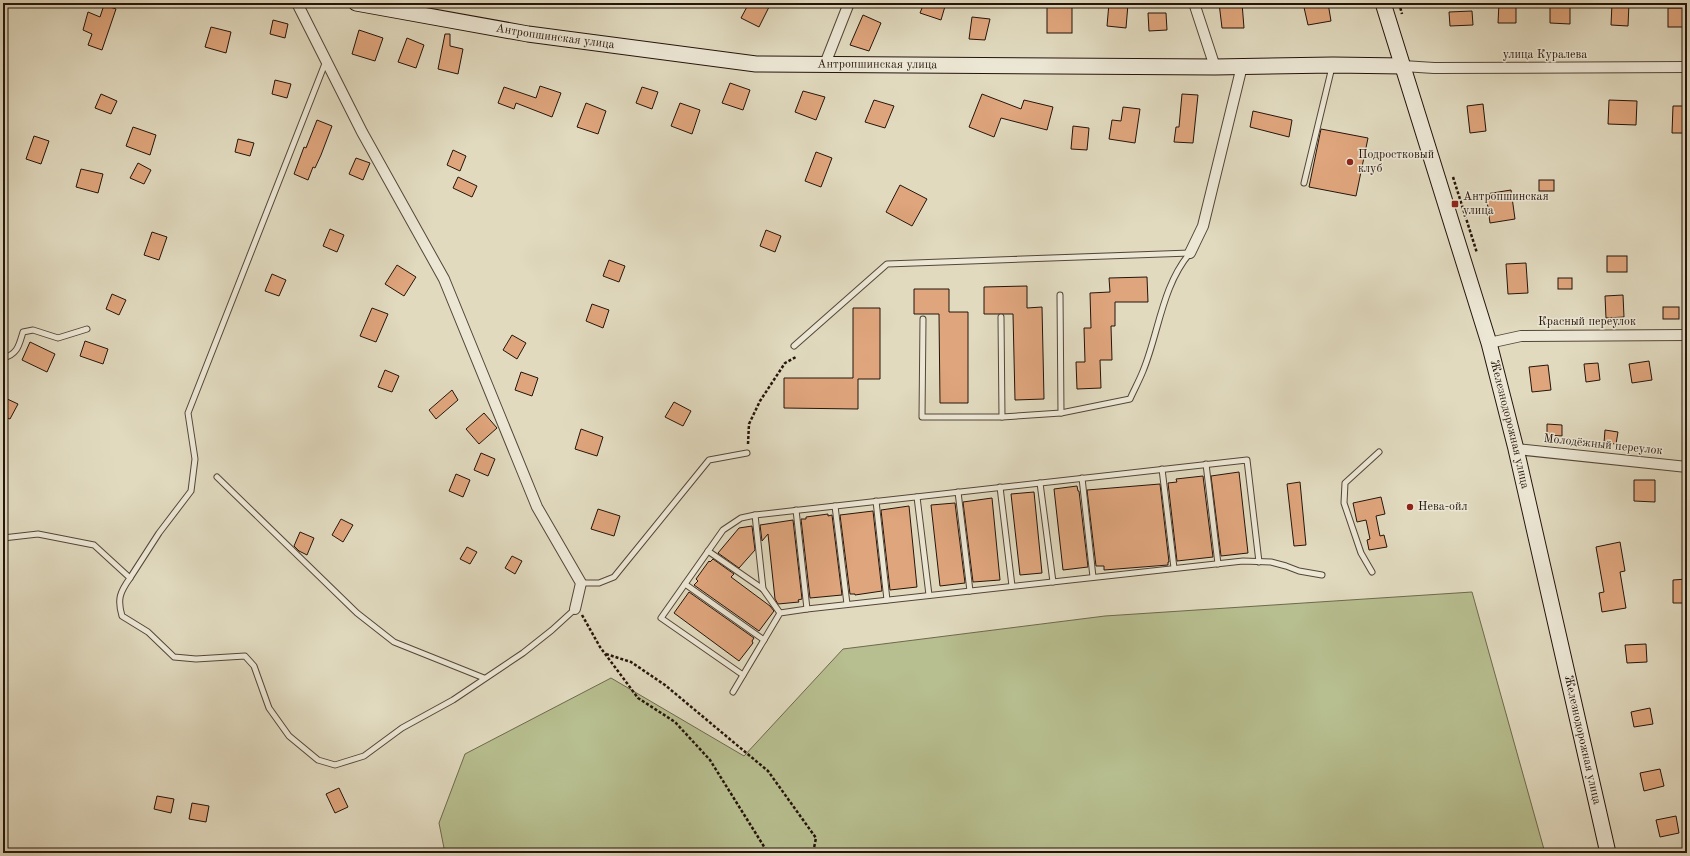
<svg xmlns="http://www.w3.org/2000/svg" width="1690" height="856" viewBox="0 0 1690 856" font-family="'Old Standard TT',serif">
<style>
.green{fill:#b7be8f;stroke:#6e694d}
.building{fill:#dfa57c;stroke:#25140b}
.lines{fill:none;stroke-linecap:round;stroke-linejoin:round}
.lane-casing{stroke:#544638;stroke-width:7}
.street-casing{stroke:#544638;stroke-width:12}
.secondary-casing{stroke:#25140b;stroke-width:17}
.path{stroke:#25140b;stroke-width:2.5;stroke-dasharray:3 2;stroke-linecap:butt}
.lane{stroke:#ece7d5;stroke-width:5}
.street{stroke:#ece7d5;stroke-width:10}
.secondary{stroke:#ece7d5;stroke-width:15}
.poi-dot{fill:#8f2418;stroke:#ece7d5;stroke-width:1.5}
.labels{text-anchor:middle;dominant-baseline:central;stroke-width:3;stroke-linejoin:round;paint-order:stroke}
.street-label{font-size:12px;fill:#25140b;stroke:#ece7d5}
.poi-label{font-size:12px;fill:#25140b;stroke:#ece7d5;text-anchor:start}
</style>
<rect width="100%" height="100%" fill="#e1dabf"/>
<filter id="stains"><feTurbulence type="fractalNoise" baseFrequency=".005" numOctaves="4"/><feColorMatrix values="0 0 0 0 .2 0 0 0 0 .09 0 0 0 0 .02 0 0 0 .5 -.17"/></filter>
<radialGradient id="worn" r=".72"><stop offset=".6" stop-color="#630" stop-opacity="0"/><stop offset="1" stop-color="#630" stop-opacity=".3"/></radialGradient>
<!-- green -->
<path class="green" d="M1472,592L1545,853H445L439,823L465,754L611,678L744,756L843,649L1105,616Z"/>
<!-- building -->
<g class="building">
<path d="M749,3H771L759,27L741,18Z"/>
<path d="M924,3H946L941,20L920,13Z"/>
<path d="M1109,3L1128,4L1126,28L1107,26Z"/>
<path d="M1219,3H1242L1244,28H1222Z"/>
<path d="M1303,3H1328L1331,21L1308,25Z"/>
<path d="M1499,3H1516V23H1498Z"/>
<path d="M1550,3H1570V24L1550,23Z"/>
<path d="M1612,3H1629L1628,26L1611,25Z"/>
<rect x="1047" y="4" width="25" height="29"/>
<path d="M104,5L116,9L102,50L88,45L92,34L83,30L88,12L100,17Z"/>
<rect x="1668" y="8" width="19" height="19"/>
<path d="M1472,11L1473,25L1450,26L1449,12Z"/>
<path d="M1148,13H1166L1167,30L1149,31Z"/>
<path d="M863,15L881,23L869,51L850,45Z"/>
<path d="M972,17L990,19L985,40L969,39Z"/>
<path d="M273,20L288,24L285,38L270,34Z"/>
<path d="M211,27L231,32L226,53L205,47Z"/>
<path d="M359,30L383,38L375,61L352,54Z"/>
<path d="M445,34H450V46L463,49L458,74L438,69Z"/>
<path d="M407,38L424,45L416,68L398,62Z"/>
<path d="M275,80L291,84L287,98L272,94Z"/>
<path d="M730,83L750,90L743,110L722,103Z"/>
<path d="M540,86L561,93L552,117L516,103L514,109L498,103L504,87L536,98Z"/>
<path d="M642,87L658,92L652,109L636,103Z"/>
<path d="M803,91L825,97L816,120L795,112Z"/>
<path d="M101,94L117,101L111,114L95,108Z"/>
<path d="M982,94L1021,109L1024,100L1053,107L1047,130L1001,118L994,137L969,127Z"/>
<path d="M1182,94L1198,95L1193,143L1174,142L1176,127H1179Z"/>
<path d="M874,100L894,106L885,128L865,122Z"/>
<path d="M1609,100L1637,101L1636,125L1608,124Z"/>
<path d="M586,103L606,111L598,134L577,127Z"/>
<path d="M680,103L700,110L692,134L671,126Z"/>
<path d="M1483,104L1486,131L1470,133L1467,106Z"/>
<path d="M1673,106H1687V133H1672Z"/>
<path d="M1123,107L1140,109L1135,143L1109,139L1112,120L1121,121Z"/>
<path d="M1253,111L1292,120L1289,137L1250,127Z"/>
<path d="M317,120L332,126L321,155L315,168L313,167L308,180L294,174L304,147L306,148Z"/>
<path d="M1073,126L1089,128L1087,150L1071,149Z"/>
<path d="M133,127L156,135L150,155L126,146Z"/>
<path d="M1321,129L1368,138L1356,196L1309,187Z"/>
<path d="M34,136L49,141L41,164L26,159Z"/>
<path d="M238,139L254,143L250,156L235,152Z"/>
<path d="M453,150L466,156L460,171L447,165Z"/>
<path d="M816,152L832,158L821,187L805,181Z"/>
<path d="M356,158L370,163L363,180L349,174Z"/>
<path d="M138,163L151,170L144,184L130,178Z"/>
<path d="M81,169L103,174L98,193L76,187Z"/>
<path d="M458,177L477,186L472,197L453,188Z"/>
<rect x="1539" y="180" width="15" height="11"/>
<path d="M900,185L927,199L912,226L886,212Z"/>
<path d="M1511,190L1515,219L1490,223L1486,194Z"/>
<path d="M330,229L344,235L337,252L323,246Z"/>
<path d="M766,230L781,236L775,252L760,246Z"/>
<path d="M152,232L167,237L159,260L144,255Z"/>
<rect x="1607" y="256" width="20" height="16"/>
<path d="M609,260L625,266L619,282L603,276Z"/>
<path d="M1526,263L1528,293L1508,294L1506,264Z"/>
<path d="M397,265L416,277L404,296L385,284Z"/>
<path d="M272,274L286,280L279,296L265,291Z"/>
<path d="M1147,277L1148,302H1115V326H1111L1112,360H1100L1101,388L1077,389L1076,362H1085L1084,328H1091L1090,293L1110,292L1109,278Z"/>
<rect x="1558" y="278" width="14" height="11"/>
<path d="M1027,286V308L1042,307L1044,399L1015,400L1013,314H984V287Z"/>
<path d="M914,289H949V312H968V403H940L939,314H914Z"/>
<path d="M112,294L126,300L119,315L106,309Z"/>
<path d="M1623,295L1624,317L1606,318L1605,296Z"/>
<path d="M592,304L609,310L603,328L586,321Z"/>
<rect x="1663" y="307" width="16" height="12"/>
<path d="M372,308L388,314L376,342L360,336Z"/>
<path d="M853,308H880V379H858V409L784,408V378H853Z"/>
<path d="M512,335L526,343L517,359L503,350Z"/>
<path d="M85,341L108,349L103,364L80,356Z"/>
<path d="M30,342L55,354L47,372L22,360Z"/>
<path d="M1649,361L1652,380L1632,383L1629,364Z"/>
<path d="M1598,363L1600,380L1586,382L1584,364Z"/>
<path d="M1548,365L1551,390L1532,392L1529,367Z"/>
<path d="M385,370L399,376L392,392L378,387Z"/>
<path d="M521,372L538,378L532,396L515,390Z"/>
<path d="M452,390L458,400L436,419L429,410Z"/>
<path d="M3,397L18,404L10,419L3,416Z"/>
<path d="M674,402L691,411L683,426L665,417Z"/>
<path d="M484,413L497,428L479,444L466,429Z"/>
<path d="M1547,424L1562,425V436L1547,435Z"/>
<path d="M581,429L603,437L597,456L575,449Z"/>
<path d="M1605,430L1618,432L1616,444L1604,443Z"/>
<path d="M481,453L495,459L488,476L474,470Z"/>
<path d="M1239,472L1248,553L1221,556L1211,476Z"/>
<path d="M456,474L470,480L463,497L449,491Z"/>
<path d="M1203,476L1213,557L1177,561L1168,483L1177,482L1176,479Z"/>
<path d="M1634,480H1655V502L1634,501Z"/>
<path d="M1300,482L1306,545L1294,546L1287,484Z"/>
<path d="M1160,484L1169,562H1168V565L1104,570V566H1096L1087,490Z"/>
<path d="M1077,486L1078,491H1079L1088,567L1063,570L1054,489Z"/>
<path d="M1034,492L1042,573L1020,575L1011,494Z"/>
<path d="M1381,497L1385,514L1376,516L1380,536L1384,535L1387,547L1369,550L1367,540L1370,539L1366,520L1357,522L1353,503Z"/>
<path d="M992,498L1000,580L973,582L963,502Z"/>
<path d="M955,503L965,583L940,586L931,505Z"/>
<path d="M909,506L917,587L890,590L881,510Z"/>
<path d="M598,509L620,516L614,536L591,529Z"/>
<path d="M873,511L882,591L855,595V594H850L840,515Z"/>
<path d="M828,514V516L832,515L842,595L810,598L801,519H806V517Z"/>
<path d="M341,519L353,525L343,542L332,535Z"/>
<path d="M793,520L802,599L798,600L799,602L778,604L775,599L768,534L762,541L760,525Z"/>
<path d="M752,526L755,550L739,568L718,553L739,528Z"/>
<path d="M300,532L314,538L307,555L299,551L294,546Z"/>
<path d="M1620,542L1625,571L1620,572L1626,608L1602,612L1599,593L1604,592L1596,547Z"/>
<path d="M467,547L477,552L470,564L460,559Z"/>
<path d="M512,556L522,561L515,574L505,568Z"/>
<path d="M713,559L734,574L731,577L770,606L774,611L759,631L694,585L698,581L696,579L709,561L710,562Z"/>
<path d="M1687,579V603H1673V580Z"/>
<path d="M689,592L754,638L752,641L753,643L739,661L674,613Z"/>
<path d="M1646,644L1647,662L1627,663L1625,645Z"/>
<path d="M1650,708L1653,724L1634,727L1631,712Z"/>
<path d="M1660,769L1664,786L1644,791L1640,773Z"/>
<path d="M339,788L348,807L335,813L326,794Z"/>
<path d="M157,796L174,799L171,813L154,809Z"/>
<path d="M192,803L209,806L206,822L189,819Z"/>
<path d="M1676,816L1679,833L1660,837L1656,820Z"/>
</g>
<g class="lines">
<!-- lane casing -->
<g class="lane-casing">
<g id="lane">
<path d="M1304,183L1332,67"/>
<path d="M1060,295L1061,413"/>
<path d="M1001,317L1002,417"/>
<path d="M923,319L922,417H1002L1061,413L1130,399C1134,390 1139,381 1143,371C1159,332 1162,286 1190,253"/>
<path d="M794,346L887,264L1190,253"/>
<path d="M3,358C18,354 19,345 23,332L33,330L58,338L87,329"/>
<path d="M1206,464L1218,564"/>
<path d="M1162,469L1174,568"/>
<path d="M217,477L357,613L394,642L484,678"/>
<path d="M1082,478L1093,577"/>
<path d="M1040,483L1053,582"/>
<path d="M1000,487L1012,586"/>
<path d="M958,492L970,591"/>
<path d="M917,497L929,595"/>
<path d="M876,501L887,600"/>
<path d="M835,506L847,604"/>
<path d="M796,510L807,609"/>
<path d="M755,515L763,589"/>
<path d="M3,538L38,534L94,545L130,578C120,592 117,599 122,616L148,632L174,657L196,659L245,656L254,666L269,708L289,736L318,760L335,765L364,756L402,728L453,700L523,653L552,630L575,609"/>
<path d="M708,551L763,589L780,613"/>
<path d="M1372,572L1361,553L1344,503L1345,483L1379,452"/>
<path d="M130,578L159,533L191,491L195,459L188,413L326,61"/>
<path d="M581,583H599L614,577L709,460L747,453"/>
<path d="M685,584L764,640"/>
<path d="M743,675L661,618L723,530L741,518L755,515L1247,460L1259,562"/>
<path d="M733,692L780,613L807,609L1243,561L1271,562L1286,566L1299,571L1322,575"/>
</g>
</g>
<!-- street casing -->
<g class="street-casing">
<g id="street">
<path d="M297,3L362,132L444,279L537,507L581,583L575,609"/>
<path d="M1194,3L1215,67"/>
<path d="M825,64L849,3"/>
<path d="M1403,66L1434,68L1687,67"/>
<path d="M1190,253L1203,226L1242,66"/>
<path d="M1489,343L1521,336L1687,335"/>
<path d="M1516,449L1687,467"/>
</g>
</g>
<!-- secondary casing -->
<g class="secondary-casing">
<g id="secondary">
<path id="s1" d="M356,3L528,34L756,64L1215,67L1333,65L1403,66"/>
<path id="s2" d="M1383,3L1489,343L1516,449L1608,853"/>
</g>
</g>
<!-- path -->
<g class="path">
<path d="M1399,3L1402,14"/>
<path d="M1453,177L1477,253"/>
<path d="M748,444L749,424L760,401L785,363L796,357"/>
<path d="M582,615L600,647L638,698L675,722L710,760L768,853"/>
<path d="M606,654L631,662L665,685L768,771L816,838L813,853"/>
</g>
<!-- lane -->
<use href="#lane" class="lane"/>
<!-- street -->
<use href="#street" class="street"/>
<!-- secondary -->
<use href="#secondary" class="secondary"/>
</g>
<!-- markers -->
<g class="poi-dot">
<circle cx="1350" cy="162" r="4"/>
<rect x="1451" y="200" width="8" height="8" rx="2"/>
<circle cx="1410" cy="507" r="4"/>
</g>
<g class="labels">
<!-- street labels -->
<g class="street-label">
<text stroke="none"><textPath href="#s1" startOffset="202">Антропшинская улица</textPath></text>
<text x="1545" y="55">улица Куралева</text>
<text stroke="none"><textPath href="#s1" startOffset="526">Антропшинская улица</textPath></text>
<text x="1587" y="322">Красный переулок</text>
<text stroke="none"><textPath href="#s2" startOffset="440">Железнодорожная улица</textPath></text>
<text transform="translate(1603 445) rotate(6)">Молодёжный переулок</text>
<text stroke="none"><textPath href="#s2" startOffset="764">Железнодорожная улица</textPath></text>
</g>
<!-- poi labels -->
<g class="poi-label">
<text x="1358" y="155">Подростковый<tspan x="1358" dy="14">клуб</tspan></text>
<text x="1463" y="197">Антропшинская<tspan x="1463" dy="14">улица</tspan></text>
<text x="1418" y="507">Нева-ойл</text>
</g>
</g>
<!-- margin -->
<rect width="1690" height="856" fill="none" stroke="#e1dabf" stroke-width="16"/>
<rect x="4" y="4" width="1682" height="848" fill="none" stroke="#25140b" stroke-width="2"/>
<rect x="8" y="8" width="1674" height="840" fill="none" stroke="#25140b"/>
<rect width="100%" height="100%" filter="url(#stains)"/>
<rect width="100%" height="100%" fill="url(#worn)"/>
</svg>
